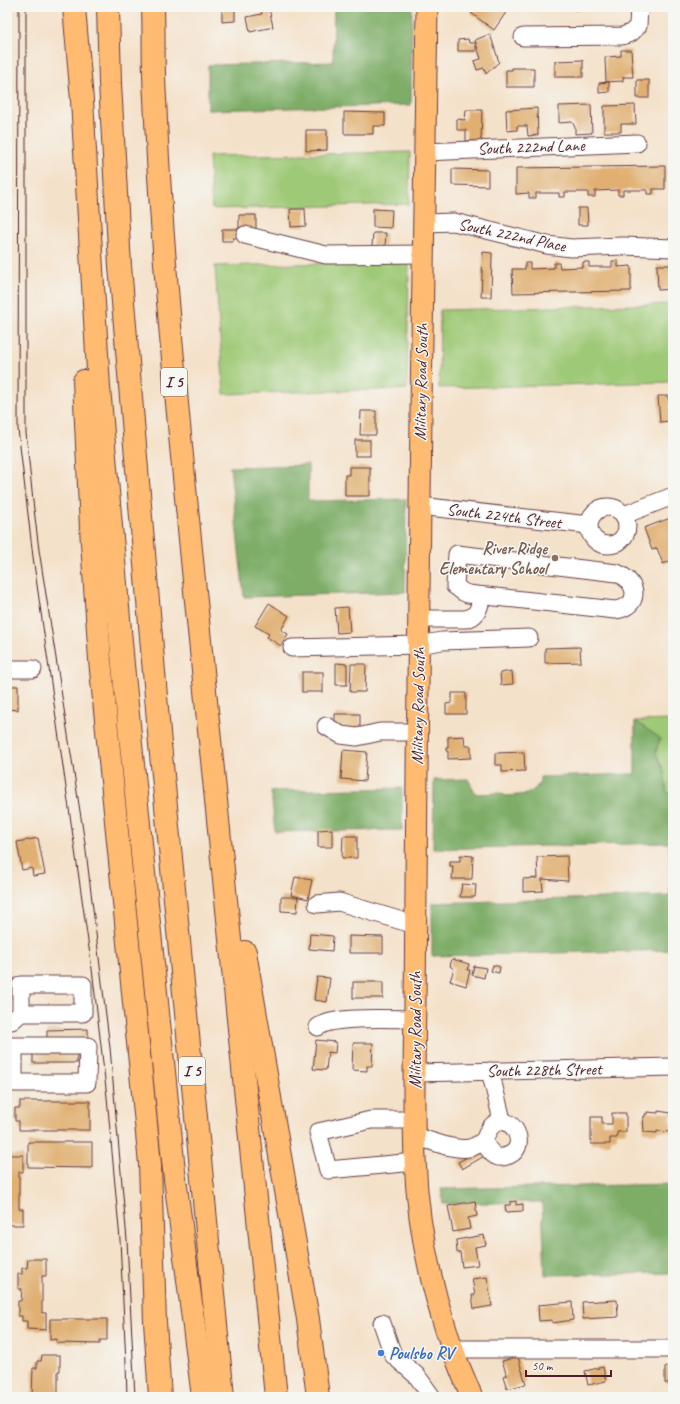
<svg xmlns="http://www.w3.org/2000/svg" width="680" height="1404" viewBox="0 0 680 1404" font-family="Caveat,sans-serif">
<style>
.green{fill:#9ec976;stroke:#747450}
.forest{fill:#7ead67;stroke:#646649}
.building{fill:#e0af71}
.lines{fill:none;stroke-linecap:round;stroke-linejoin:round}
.minor-casing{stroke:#643c43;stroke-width:19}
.major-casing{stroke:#643c43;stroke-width:23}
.highway-casing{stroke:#643c43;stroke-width:24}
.minor{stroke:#fff;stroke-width:17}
.major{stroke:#febb71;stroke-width:21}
.highway{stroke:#febb71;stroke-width:22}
.tram{stroke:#4a1f2b;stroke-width:1}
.education-dot{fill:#8d6e63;stroke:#f6f6f2;stroke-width:1.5}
.shop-dot{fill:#3f7fe0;stroke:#f6f6f2;stroke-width:1.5}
.labels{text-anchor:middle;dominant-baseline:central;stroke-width:3;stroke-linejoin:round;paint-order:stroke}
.shield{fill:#f6f6f2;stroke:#7e6067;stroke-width:1}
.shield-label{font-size:16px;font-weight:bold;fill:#4a1f2b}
.street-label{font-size:17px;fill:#4a1f2b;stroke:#f6f6f2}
.education-label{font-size:17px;font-weight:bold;fill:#785e54;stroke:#f6f6f2;text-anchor:end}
.shop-label{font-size:17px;font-weight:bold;fill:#366cbe;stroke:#f6f6f2;text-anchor:start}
</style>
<rect width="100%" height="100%" fill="#f6f6f2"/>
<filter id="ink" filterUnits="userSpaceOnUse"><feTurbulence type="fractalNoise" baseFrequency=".025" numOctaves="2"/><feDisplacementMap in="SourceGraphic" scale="8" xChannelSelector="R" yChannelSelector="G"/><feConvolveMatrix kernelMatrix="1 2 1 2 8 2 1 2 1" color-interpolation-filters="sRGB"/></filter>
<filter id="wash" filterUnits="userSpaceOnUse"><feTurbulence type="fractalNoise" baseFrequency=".012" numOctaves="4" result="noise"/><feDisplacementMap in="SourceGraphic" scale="16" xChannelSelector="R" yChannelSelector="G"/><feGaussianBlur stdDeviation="0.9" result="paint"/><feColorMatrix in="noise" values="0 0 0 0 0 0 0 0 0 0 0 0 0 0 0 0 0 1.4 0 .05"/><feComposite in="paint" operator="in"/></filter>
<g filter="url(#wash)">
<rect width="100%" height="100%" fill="#f4e1c9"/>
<!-- green -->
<g class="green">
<path d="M410,152L409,204L212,209L209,156Z"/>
<path d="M409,261L407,389L224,394L215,266Z"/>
<path d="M673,304V382L439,388L440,310Z"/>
<path d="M673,720V896L670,843L636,805L635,721Z"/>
</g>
<!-- forest -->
<g class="forest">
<path d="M334,7H412L411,105L208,110V65L333,62Z"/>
<path d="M308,465V501L406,499L405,592L244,597L230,467Z"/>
<path d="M635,721L660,738L656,753L664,771L667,793H673V950L432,956V903L670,896L669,843L433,849L434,780L468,779L476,794L498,793L507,796L527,794L535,789L540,782V777L635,774Z"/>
<path d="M402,788V830L275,832L271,791Z"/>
<path d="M673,1184V1273L545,1275L542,1202L443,1204L441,1189Z"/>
</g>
<g id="blocks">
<!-- building -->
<g class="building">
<path d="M475,7H508L505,10L507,11L494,30L471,13Z"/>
<rect x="574" y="7" width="27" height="3"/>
<path d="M269,8L273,27L250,32L247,17L262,14L261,10Z"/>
<path d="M222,9H235V21L222,22Z"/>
<path d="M490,34L499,62L486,74L484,68L477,70L474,61L481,59L475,40Z"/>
<path d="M468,39L469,43H476V51H458V40Z"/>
<path d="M621,50H631L633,77H623V81L606,82L605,57L621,56Z"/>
<path d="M583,60V77H555V61Z"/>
<path d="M512,68H534V87H506V70H512Z"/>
<rect x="637" y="80" width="12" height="18"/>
<path d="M609,82V92L599,93V83Z"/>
<path d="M591,105L592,133L575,134V127L572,122L559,123V106Z"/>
<path d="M635,105L636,124H621V132H604V106Z"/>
<path d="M537,108L538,135L528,136L527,126H517V130L507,131L506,110Z"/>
<path d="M466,110H482L481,141H466V130H457V119L465,120Z"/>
<path d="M344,112L385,113V126H373V134H344Z"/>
<path d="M306,130H327V150L306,151Z"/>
<path d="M665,166V189H653V194H647V190H623V195H618V190L595,191V197H588V192H565V197H559V193H536V198H529V193L516,194V168Z"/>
<path d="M452,169L488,170V186L452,185Z"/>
<path d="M578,208H587L588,225H578Z"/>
<path d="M290,209H305L306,226L291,227Z"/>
<path d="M373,209L392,210L391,228L373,227Z"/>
<path d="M239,215H256V231L240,238H233V241H222V229H239Z"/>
<path d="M373,233H386L385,247L372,246Z"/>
<path d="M483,252L492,253L491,297H481Z"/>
<path d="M670,260H673V289L658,290L657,265H670Z"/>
<path d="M612,261H618V267L631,266V291L513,293L512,269H525V263H530V269L554,268V263H559L560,268L583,267V262H589V267H612Z"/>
<path d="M658,396H668L671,421L660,422Z"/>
<path d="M361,411H376V435H360Z"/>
<rect x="355" y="440" width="15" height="16"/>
<path d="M349,467H370V496H345V475H349Z"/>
<path d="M673,517V560L663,564L657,548L652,550L644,528Z"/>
<path d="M269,603L289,616L281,630L288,634L281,646L267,637L269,634L255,626Z"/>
<path d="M348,607L350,632L337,633L335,608Z"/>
<path d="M580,647L581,662L545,663V648Z"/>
<path d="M336,663L347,664V685H336Z"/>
<path d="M351,664H366L365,692H350Z"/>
<path d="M512,671L513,684L501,685L500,673Z"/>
<rect x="302" y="672" width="21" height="20"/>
<path d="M7,686H18V710L7,709Z"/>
<path d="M452,693H466V714H446V704L452,703Z"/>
<rect x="335" y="714" width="25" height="16"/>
<path d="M464,736L465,746H471V758L448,759V751H446V748H448V737Z"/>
<path d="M343,750L367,752L365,781L341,779Z"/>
<path d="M524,752L525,771L502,772V765H495V753Z"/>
<path d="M332,829V847H318V830Z"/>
<path d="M343,836H357V858H342Z"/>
<path d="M38,838L45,874L33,876L32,868L22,870L17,842Z"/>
<path d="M460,855L473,856L472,879H452L453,866H450V861H460Z"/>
<path d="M567,856L568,881L542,879L543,891L523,892V879L538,878L537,857Z"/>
<path d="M295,877L312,880L308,899L291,895Z"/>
<path d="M462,884L476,885L475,897H460Z"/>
<path d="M281,897H298L297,912L281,911Z"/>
<path d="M310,934L333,936L332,951L309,949Z"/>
<path d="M349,936L383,937V953H349Z"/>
<path d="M452,959L469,964L467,970H470L466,986L450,981L454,969L450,966Z"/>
<path d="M493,965L500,967L499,973L491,971Z"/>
<path d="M474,966L486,968L484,978L472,975Z"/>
<rect x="7" y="970" width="3" height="29"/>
<path d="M317,977L330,978L327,1002L314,1000Z"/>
<rect x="353" y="982" width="30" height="16"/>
<path d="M88,1029V1042H47V1030Z"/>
<path d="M316,1040L336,1042L335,1053L328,1052L326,1070L313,1069Z"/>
<path d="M353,1043H373L372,1066H367V1071L352,1070Z"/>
<rect x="33" y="1052" width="44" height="11"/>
<path d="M20,1101H90V1130H19V1121H15V1108H20Z"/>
<rect x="7" y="1111" width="2" height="21"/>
<path d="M658,1111L671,1113V1132L657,1131V1133L644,1132L643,1117H645V1114H647V1112L658,1113Z"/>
<path d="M612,1113H626V1132H617V1138H610V1144H591V1117H602V1124H612Z"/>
<path d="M28,1142H92V1168L28,1167Z"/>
<path d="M483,1149L486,1155L462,1169L458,1162Z"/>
<path d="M7,1155H23V1172H19V1209H23V1225H7Z"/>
<path d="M475,1201L477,1216L468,1218L470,1229L453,1232L448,1206Z"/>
<path d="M516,1201V1205L523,1204V1211L506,1212L505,1205H510V1202Z"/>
<path d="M484,1235L486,1245L475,1247L478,1265L462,1267L460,1252L457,1253L456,1240Z"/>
<path d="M28,1259H46V1276H42V1313H46V1330L27,1329V1321H22V1316H18V1301H21L22,1289H18V1274H22V1268H27Z"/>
<path d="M487,1277L492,1306L474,1309L472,1295H475L472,1279Z"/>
<path d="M617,1300L618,1317L583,1319L582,1302Z"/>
<path d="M572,1302L573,1320L552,1323V1320L539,1321L538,1305Z"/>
<path d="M50,1319H107V1340H100V1344L57,1343V1339L50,1340Z"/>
<path d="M42,1355H60V1371H58V1397H32L33,1368H37V1361H41Z"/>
<path d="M518,1357L526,1384L507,1389L503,1376L507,1375L502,1361Z"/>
<path d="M603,1367L606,1381L588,1385L585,1371Z"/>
<rect x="665" y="1367" width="8" height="16"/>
</g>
</g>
</g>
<g filter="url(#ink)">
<use href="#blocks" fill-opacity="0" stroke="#643c43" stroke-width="1"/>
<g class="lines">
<!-- minor casing -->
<g class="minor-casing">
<g id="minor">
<path d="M523,37L622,36L631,33L638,26L639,7"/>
<path d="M425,152L637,143"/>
<path d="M424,223L454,222L547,245L571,248L623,246L673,248"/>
<path d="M245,235L326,255L423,254"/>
<path d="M420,506L589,525"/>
<circle cx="608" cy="526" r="19"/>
<path d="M624,515L673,496"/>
<path d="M457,554L617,573C639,582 641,607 615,610L468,594L463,592L455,586Z"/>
<path d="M419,619H465C478,617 479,608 482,596"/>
<path d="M292,648L418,645L442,641L529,638"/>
<path d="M7,669H33"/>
<path d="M326,726L341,735L357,737L380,732H417"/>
<path d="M317,904L339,902L415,925"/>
<path d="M7,1021H12L21,1013H83V985H21V1013"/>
<path d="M318,1027C334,1015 393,1019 414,1019"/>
<path d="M7,1046H88L87,1083H14V1046"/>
<path d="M490,1071L502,1120"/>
<path d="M414,1073L673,1067"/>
<path d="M414,1120H371L318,1132L328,1170L415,1162"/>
<path d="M414,1135C426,1140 457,1151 469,1148C474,1147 479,1144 483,1141H484C486,1136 488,1130 491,1127C510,1106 535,1151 503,1157C493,1159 488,1148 483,1141"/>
<path d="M382,1323L393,1355L417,1376L432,1397"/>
<path d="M453,1349H673"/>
</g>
</g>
<!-- major casing -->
<g class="major-casing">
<path id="major" d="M427,7C423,262 419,518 417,773C416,850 415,927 415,1005C414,1056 413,1108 415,1159C418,1241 439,1323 472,1397"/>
</g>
<!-- highway casing -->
<g class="highway-casing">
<g id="highway">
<path d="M74,7L82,100L99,387L123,665L174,1171L203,1397"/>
<path d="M108,7L110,83L120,266L160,744L223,1397"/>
<path d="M153,7C154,37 153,68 155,98C162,266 180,434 196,601C222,867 251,1132 276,1397"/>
<path d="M84,381L91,528L100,660L150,1164L155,1322L160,1397"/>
<path d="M245,952L308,1319L318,1397"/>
</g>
</g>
<!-- minor -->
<use href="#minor" class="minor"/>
<!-- major -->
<use href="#major" class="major"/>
<!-- highway -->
<use href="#highway" class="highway"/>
<!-- tram -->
<g class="tram">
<path d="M19,7L18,429L33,557L92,969L107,1097L120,1240L126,1363L127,1397"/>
<path d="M26,7V433L33,501L39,550L85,843L110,1048L127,1240L135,1397"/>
</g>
</g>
</g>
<!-- markers -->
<circle class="education-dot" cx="555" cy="558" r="4"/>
<circle class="shop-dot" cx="381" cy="1353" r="4"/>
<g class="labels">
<!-- shield labels -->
<g class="shield">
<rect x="161" y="368" width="26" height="28" rx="3"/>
<rect x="179" y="1057" width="26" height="28" rx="3"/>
</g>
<g class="shield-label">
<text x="174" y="382">I 5</text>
<text x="192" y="1071">I 5</text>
</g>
<!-- street labels -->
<g class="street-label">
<text transform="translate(531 147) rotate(-2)">South 222nd Lane</text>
<text transform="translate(512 235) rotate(12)">South 222nd Place</text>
<text transform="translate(421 382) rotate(-89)">Military Road South</text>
<text transform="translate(504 516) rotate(7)">South 224th Street</text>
<text transform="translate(418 706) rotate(-89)">Military Road South</text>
<text transform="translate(415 1030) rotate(-90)">Military Road South</text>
<text transform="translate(544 1070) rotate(-1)">South 228th Street</text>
</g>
<!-- education labels -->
<g class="education-label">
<text x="547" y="548">River Ridge<tspan x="547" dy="20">Elementary School</tspan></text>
</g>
<!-- shop labels -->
<g class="shop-label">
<text x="389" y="1353">Poulsbo RV</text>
</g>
</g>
<!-- margin -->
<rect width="680" height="1404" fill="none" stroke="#f6f6f2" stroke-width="24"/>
<!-- scale -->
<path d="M526 1370v6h85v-6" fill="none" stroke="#4a1f2b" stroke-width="2"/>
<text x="532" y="1370" font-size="12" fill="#4a1f2b" stroke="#f6f6f2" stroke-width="3" paint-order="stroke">50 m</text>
</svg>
